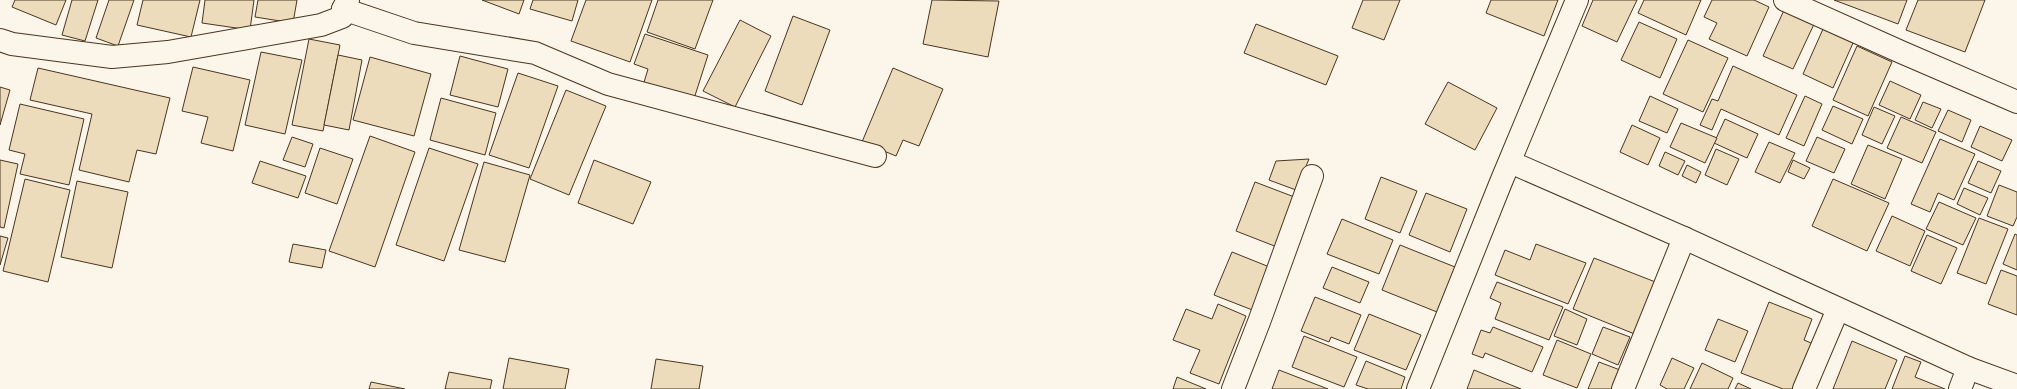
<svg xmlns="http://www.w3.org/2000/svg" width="2017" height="389" viewBox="0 0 2017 389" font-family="Cabin,sans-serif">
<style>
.building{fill:#ecdcbc;stroke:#4a3520}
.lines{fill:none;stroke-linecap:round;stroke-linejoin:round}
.minor-casing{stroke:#4a3520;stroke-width:24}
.tertiary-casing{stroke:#4a3520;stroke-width:24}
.minor{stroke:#fbf6e9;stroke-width:22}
.tertiary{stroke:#fbf6e9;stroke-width:22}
</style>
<rect width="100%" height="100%" fill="#fbf6e9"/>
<!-- building -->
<g class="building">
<path d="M15,0H66L56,25L12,7Z"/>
<path d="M72,0H98L85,41L62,35Z"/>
<path d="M109,0H134L118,46L96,38Z"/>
<path d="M143,0H200L191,37L137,25Z"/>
<path d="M205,0H254L250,30L202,23Z"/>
<path d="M258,0H297L293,23L255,17Z"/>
<path d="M482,0H524L519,14Z"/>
<path d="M533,0H578L572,21L530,9Z"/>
<path d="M586,0H652L630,62L571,41Z"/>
<path d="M658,0H713L695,49L647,32Z"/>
<path d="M932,0L999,1L988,57L923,44Z"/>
<path d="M1363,0H1400L1384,40L1352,28Z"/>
<path d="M1491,0H1558L1544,36L1486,13Z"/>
<path d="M1593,0H1637L1617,42L1582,26Z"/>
<path d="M1644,0H1701L1686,35L1638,13Z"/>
<path d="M1712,0H1754L1769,7L1747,56L1709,39L1717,23L1704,17Z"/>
<path d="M1834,0H1907L1898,24Z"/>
<path d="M1918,0H1985L1965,52L1906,30Z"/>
<path d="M1785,8L1815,22L1793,69L1763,56Z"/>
<path d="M793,16L830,30L802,105L765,91Z"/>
<path d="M740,20L771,36L735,107L703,91Z"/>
<path d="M1639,22L1677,39L1660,78L1621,60Z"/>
<path d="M1256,24L1338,56L1326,85L1244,53Z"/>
<path d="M1823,29L1853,43L1833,88L1803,74Z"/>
<path d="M645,34L708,55L692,105L642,89L648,69L634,64Z"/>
<path d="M309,39L340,45L323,131L292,125Z"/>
<path d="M1688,40L1728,58L1703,112L1663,94Z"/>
<path d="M1857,46L1892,62L1868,116L1833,100Z"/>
<path d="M261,52L302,60L285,134L245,125Z"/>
<path d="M338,55L362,60L349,130L324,125Z"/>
<path d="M460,56L508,69L498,107L450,95Z"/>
<path d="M370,57L431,74L414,136L353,120Z"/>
<path d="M1733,66L1797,95L1779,135L1721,109L1712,130L1700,125L1712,99L1718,101Z"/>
<path d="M193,67L250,80L233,151L201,143L208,117L182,111Z"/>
<path d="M38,68L170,98L156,154L137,150L129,182L79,170L92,114L30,100Z"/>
<path d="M893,68L943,89L919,146L903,140L896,156L862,142Z"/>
<path d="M518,73L558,86L529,168L489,155Z"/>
<path d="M1890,81L1921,95L1910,119L1879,105Z"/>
<path d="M1448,82L1497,108L1475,150L1425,124Z"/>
<path d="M0,87L10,90L0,125Z"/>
<path d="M566,90L606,106L569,195L530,179Z"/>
<path d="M1650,96L1678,109L1667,133L1639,121Z"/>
<path d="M1805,96L1822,104L1804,146L1786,138Z"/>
<path d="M441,98L496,113L485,155L430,140Z"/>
<path d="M1923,102L1941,109L1932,128L1915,120Z"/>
<path d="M20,104L84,119L69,185L20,174L25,154L9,150Z"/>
<path d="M1833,106L1863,119L1852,144L1822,130Z"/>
<path d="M1874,107L1895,116L1882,144L1862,135Z"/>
<path d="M1948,110L1971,120L1962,142L1938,131Z"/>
<path d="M1901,117L1936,132L1922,163L1887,148Z"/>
<path d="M1725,119L1758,134L1747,158L1714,143Z"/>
<path d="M1681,123L1717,138L1705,163L1670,147Z"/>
<path d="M1632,125L1660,138L1648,165L1620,152Z"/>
<path d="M1980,126L2012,140L2002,161L1971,147Z"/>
<path d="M370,136L415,152L375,267L329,251Z"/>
<path d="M292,137L313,144L305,167L283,160Z"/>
<path d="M1817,137L1845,149L1834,173L1806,161Z"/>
<path d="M1940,139L1975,154L1954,200L1938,193L1930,212L1911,204Z"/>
<path d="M1769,142L1795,153L1780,183L1755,172Z"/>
<path d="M1868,145L1902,159L1885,199L1851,184Z"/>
<path d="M320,148L353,159L337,204L305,193Z"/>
<path d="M429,148L478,164L444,261L396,245Z"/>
<path d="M1716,149L1739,159L1727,185L1705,175Z"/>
<path d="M1665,152L1685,161L1678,175L1659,166Z"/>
<path d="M1309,159L1296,190L1269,180L1276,161Z"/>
<path d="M0,160L18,164L4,228L0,227Z"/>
<path d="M594,160L651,182L633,224L578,203Z"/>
<path d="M1793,160L1810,168L1804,179L1788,172Z"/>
<path d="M260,161L306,176L298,198L252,183Z"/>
<path d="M1978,161L2001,171L1991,193L1968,183Z"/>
<path d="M484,162L530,175L505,262L459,250Z"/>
<path d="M1687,165L1701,172L1696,183L1682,176Z"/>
<path d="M1381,177L1417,191L1400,233L1365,219Z"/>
<path d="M25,179L70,190L48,282L3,271Z"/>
<path d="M1833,179L1889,203L1867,251L1812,226Z"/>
<path d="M77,181L128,192L112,268L61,257Z"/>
<path d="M1255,182L1297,198L1277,247L1236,231Z"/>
<path d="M1999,185L2017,192V217L2013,226L1987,216Z"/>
<path d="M1964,188L1988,198L1980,215L1957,204Z"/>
<path d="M1426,193L1467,209L1450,252L1409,235Z"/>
<path d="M1939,202L1976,218L1963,245L1926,229Z"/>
<path d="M1892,216L1925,231L1910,266L1876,251Z"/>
<path d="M1979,218L2008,229L1986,284L1957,273Z"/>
<path d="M1342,219L1393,240L1379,274L1327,254Z"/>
<path d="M2015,234L2017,235V270L2003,264Z"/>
<path d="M1927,235L1957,248L1941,284L1911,271Z"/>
<path d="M0,236L8,238L0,265Z"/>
<path d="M293,244L326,250L322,268L289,262Z"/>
<path d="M1536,244L1586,263L1568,304L1495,275L1505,250L1530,260Z"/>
<path d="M1400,245L1455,267L1437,312L1382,290Z"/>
<path d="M1232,252L1272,268L1255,311L1214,295Z"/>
<path d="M1594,258L1658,283L1637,335L1573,309Z"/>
<path d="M1332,267L1369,282L1360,303L1323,288Z"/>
<path d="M2001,270L2017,276V315L1988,304Z"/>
<path d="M1497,282L1563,307L1549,340L1495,319L1501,303L1490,298Z"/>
<path d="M1315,297L1361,315L1349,344L1331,337L1329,342L1301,331Z"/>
<path d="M1769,302L1812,319L1804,340L1818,346L1801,389H1783L1741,373Z"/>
<path d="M1218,304L1246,316L1219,384L1190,373L1200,350L1173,340L1186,309L1212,319Z"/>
<path d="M1565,309L1587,319L1577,345L1554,336Z"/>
<path d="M1369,314L1421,335L1406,370L1354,350Z"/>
<path d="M1718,319L1748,331L1735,362L1705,350Z"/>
<path d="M1493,327L1543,347L1532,372L1485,353L1483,358L1472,354L1481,330L1490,333Z"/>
<path d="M1603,327L1630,337L1618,365L1592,354Z"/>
<path d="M1304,336L1357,357L1344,387L1292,367Z"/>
<path d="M1557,340L1591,354L1577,388L1543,375Z"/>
<path d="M1852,341L1897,360L1885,389H1833Z"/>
<path d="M1905,356L1921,362L1915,377L1945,389H1892Z"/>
<path d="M509,358L569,369L565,389H503Z"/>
<path d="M1672,358L1694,368L1684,389H1667L1660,385Z"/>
<path d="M656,359L703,366L699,389H651Z"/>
<path d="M1366,361L1405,377L1401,389H1368L1356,385Z"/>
<path d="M1599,362L1620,370L1613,389H1588Z"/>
<path d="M1702,363L1733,378L1728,389H1690Z"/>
<path d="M1279,370L1328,389H1272Z"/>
<path d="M1474,370L1521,389H1467Z"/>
<path d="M449,372L492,380L490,389H445Z"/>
<path d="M1177,377L1206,389H1173Z"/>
<path d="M371,382L405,389H369Z"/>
<path d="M1738,383L1751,389H1735Z"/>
</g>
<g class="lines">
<!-- minor casing -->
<g class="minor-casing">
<g id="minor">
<path d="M1785,0L1901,52L2017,102"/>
<path d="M343,9L414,33L535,53L608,84L875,156"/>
<path d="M1510,162L1684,238L1968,368L2017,386"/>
<path d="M1233,389L1259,322L1312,176"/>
<path d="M1418,389L1501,182L1577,0"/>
<path d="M1623,389L1684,238"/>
<path d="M1804,389L1838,309"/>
<path d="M1960,389L1968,368"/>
</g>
</g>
<!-- tertiary casing -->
<g class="tertiary-casing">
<path id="tertiary" d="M0,40L12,44L112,57L168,52L321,25L342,17L343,9L348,0"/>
</g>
<!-- minor -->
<use href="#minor" class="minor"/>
<!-- tertiary -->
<use href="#tertiary" class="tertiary"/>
</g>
</svg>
